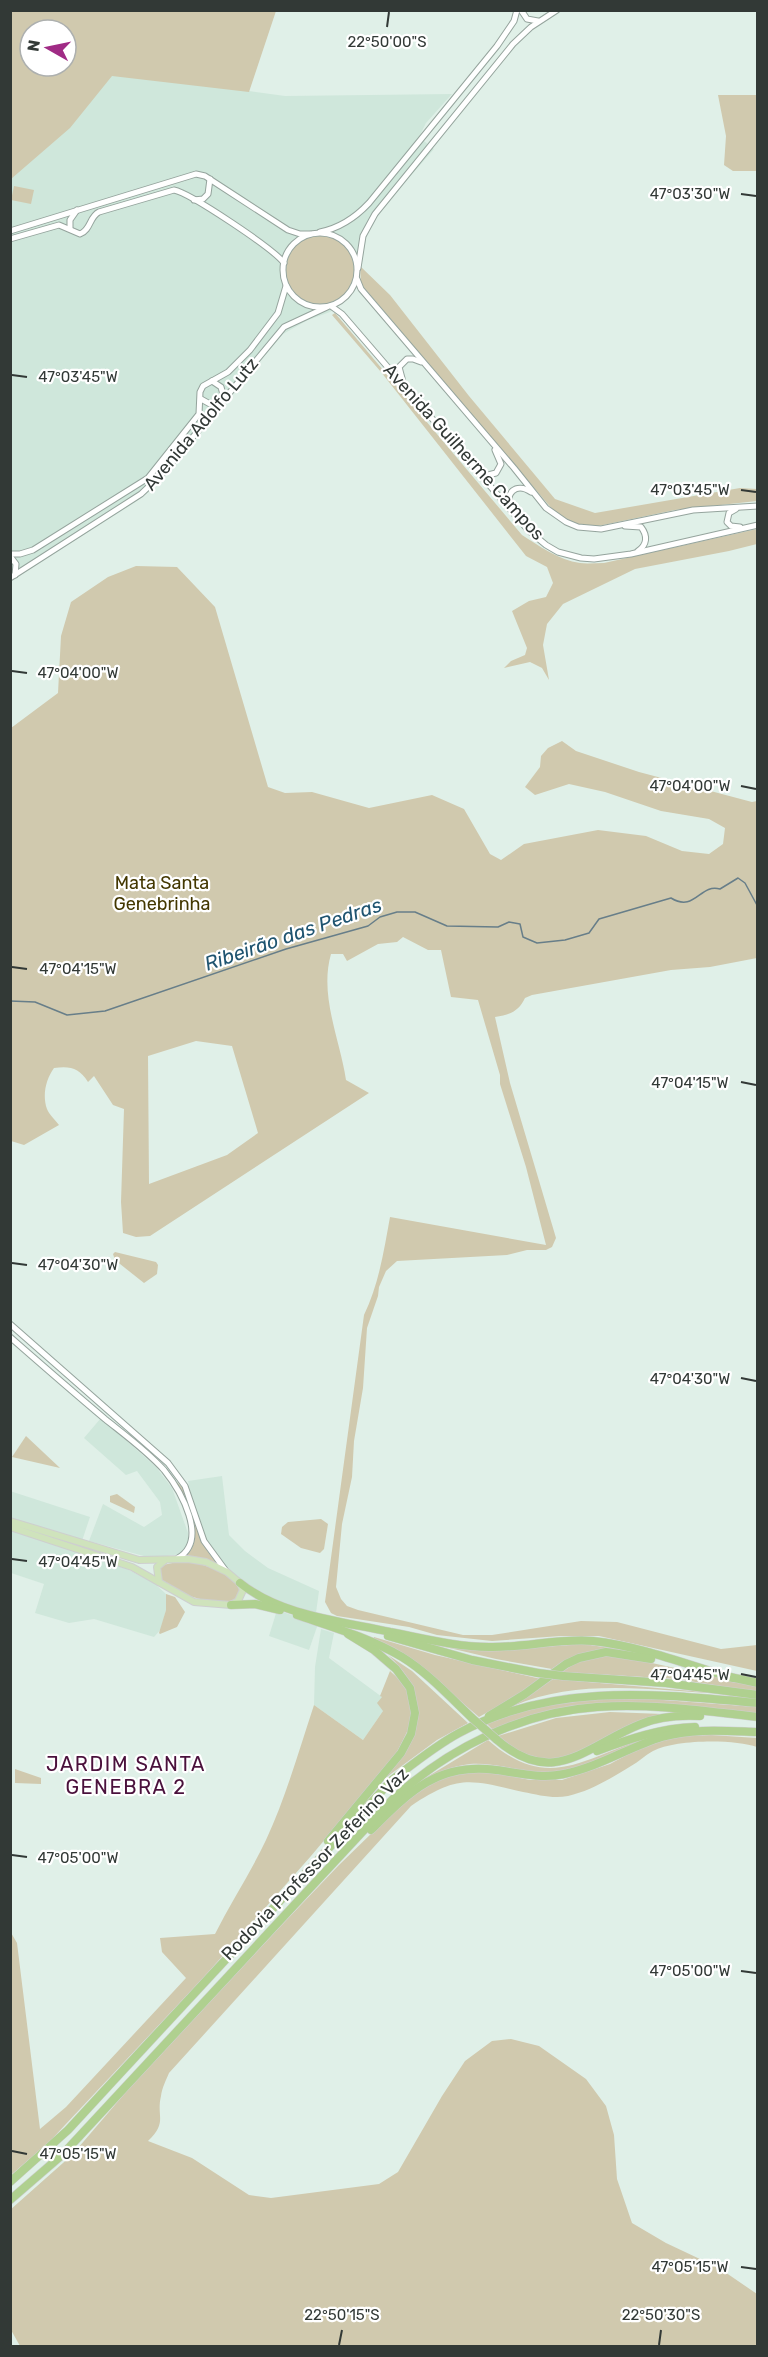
<svg xmlns="http://www.w3.org/2000/svg" width="768" height="2357" viewBox="0 0 768 2357" font-family="Rubik,sans-serif">
<style>
.built{fill:#cfe7db}
.green{fill:#d0c9ae;fill-rule:evenodd}
.lines{fill:none;stroke-linecap:round;stroke-linejoin:round}
.stream{stroke:#677e89;stroke-width:1.5}
.secondary-casing{stroke:#95a49d;stroke-width:7}
.primary-casing{stroke:#cecfcf;stroke-width:8}
.highway-casing{stroke:#cecfcf;stroke-width:9}
.secondary{stroke:#fff;stroke-width:5}
.primary{stroke:#cfe3bc;stroke-width:6}
.highway{stroke:#afd08f;stroke-width:8}
.highway-bridge-casing{stroke:#cecfcf;stroke-width:9;stroke-linecap:butt}
.highway-bridge{stroke:#afd08f;stroke-width:8}
.ticks{fill:none;stroke:#323936;stroke-width:2}
.labels{text-anchor:middle;dominant-baseline:central;stroke-width:4.5;stroke-linejoin:round;paint-order:stroke}
.street-label{font-size:18px;fill:#323936;stroke:#fff}
.park-label{font-size:18px;fill:#433700;stroke:#fff}
.water-label{font-size:20px;font-style:italic;fill:#1f5470;stroke:#fff}
.neighbourhood-label{font-size:20px;letter-spacing:1.5px;fill:#4a113c;stroke:#fff}
.ticks-label{font-size:15px;text-anchor:middle;fill:#323936;stroke:#fff;stroke-width:4.5;stroke-linejoin:round;paint-order:stroke}
</style>
<rect width="100%" height="100%" fill="#e0f0e8"/>
<!-- built -->
<g class="built">
<path d="M84,72L220,87L285,96L452,94L426,123L419,137L434,149L374,218L367,234L359,277L351,296L330,312L308,320L283,334L154,488L134,503L11,581V135Z"/>
<path d="M101,1418L156,1467L172,1488L188,1533V1547L181,1554L151,1558L89,1541L103,1504L144,1527L162,1515L160,1502L137,1471L126,1475L84,1438Z"/>
<path d="M222,1476L229,1535L245,1551L268,1568L319,1591L316,1613L282,1606L237,1580L220,1562L199,1529L188,1481Z"/>
<path d="M10,1491L90,1517L82,1541L11,1519Z"/>
<path d="M10,1529L127,1569L154,1583L166,1594V1610L161,1629L154,1637L94,1619L69,1623L35,1613L44,1584L11,1573Z"/>
<path d="M277,1610L318,1624L309,1650L269,1636Z"/>
<path d="M321,1629L334,1633L329,1658L382,1697L383,1711L363,1740L314,1705L315,1667Z"/>
</g>
<!-- green -->
<g class="green">
<path d="M11,10H276V11L249,92L112,76L70,128L11,179ZM30,30H66V66H30Z"/>
<path d="M718,95H757V171H733L724,165L726,136Z"/>
<path d="M14,186L34,190L31,204L11,200Z"/>
<circle cx="320" cy="270" r="34"/>
<path d="M360,266L390,295L469,396L555,499L595,513L740,488L757,489V501L675,510L598,526H583L558,516L361,284Z"/>
<path d="M335,313L522,535C539,546 559,560 580,563C587,564 596,563 604,563L757,529V544L729,551L635,569L563,604L547,624L543,645L549,680L542,668L530,662L504,668L511,661L525,655L527,648L512,611L529,601L546,597L553,583L547,567L526,556L381,372L332,315Z"/>
<path d="M136,566L177,567L215,607L268,787L285,793L312,792L369,808L432,795L464,809L490,854L501,860L524,844L598,830L646,836L682,851L709,854L723,844L725,828L709,819L661,811L605,792L569,784L535,795L525,787L540,767L541,756L548,748L562,741L576,751L639,772L752,802L757,801V958L710,967L671,970L532,995L525,998C519,1011 510,1015 495,1017L510,1083L556,1238L552,1247L546,1250H527L507,1255L397,1261L386,1271L379,1287L378,1296L367,1328L363,1388L354,1441L352,1477L342,1524L336,1587L341,1599L347,1606L358,1610L463,1635H492L581,1621L617,1622L721,1649L757,1645V1671L599,1636H561L492,1641L437,1635L409,1627L337,1616L331,1613L325,1602L364,1315C379,1284 384,1250 390,1217L546,1245L526,1167L500,1084V1075L478,1000L451,997L441,950H428L403,937L397,942L378,944L347,961L343,954H331C319,996 340,1039 346,1080L369,1093L150,1236L136,1237L123,1233L121,1202L124,1109L113,1105L94,1076L88,1082C79,1068 71,1066 54,1068C46,1079 42,1095 47,1109C49,1114 55,1120 59,1125L24,1145L11,1141V728L58,693L61,636L71,602L108,577ZM196,1041L232,1046L258,1133L227,1155L149,1184L148,1056Z"/>
<path d="M115,1252L156,1262L158,1265L157,1274L144,1283L115,1260L113,1254Z"/>
<path d="M26,1436L60,1468L12,1457Z"/>
<path d="M177,1482C197,1499 192,1540 218,1564L198,1557L186,1556C208,1536 180,1504 177,1482Z"/>
<path d="M117,1494L135,1507L134,1513L110,1502V1496Z"/>
<path d="M321,1519L328,1524L324,1549L320,1553L301,1548L281,1534L282,1527L288,1522Z"/>
<path d="M182,1561C207,1565 217,1568 238,1583C249,1614 195,1599 182,1593C175,1590 168,1585 162,1581L159,1570L163,1565Z"/>
<path d="M166,1594L175,1597L185,1612L177,1627L160,1634L159,1633L166,1610Z"/>
<path d="M374,1637L435,1655L541,1679L525,1691L479,1717L415,1662L372,1641Z"/>
<path d="M424,1642L451,1648L483,1651L584,1644L623,1650C596,1649 574,1652 552,1669L496,1659Z"/>
<path d="M388,1655L412,1671L468,1723L437,1740L380,1782L417,1721C420,1692 408,1674 388,1655Z"/>
<path d="M599,1656H620L757,1686V1692L677,1679L562,1672L580,1660Z"/>
<path d="M390,1671L403,1683L409,1694L411,1705V1719L408,1730L395,1756L311,1856L203,1978L50,2141L11,2175L10,1931L17,1943L40,2129L66,2107L186,1978L162,1952L160,1938L215,1934C231,1902 251,1872 266,1840C286,1797 299,1750 314,1705L363,1740L383,1711L377,1703L382,1697L380,1696Z"/>
<path d="M553,1679L727,1694C657,1691 579,1677 513,1706Z"/>
<path d="M623,1697L757,1707V1715L605,1704L494,1731L487,1724L511,1715L552,1703Z"/>
<path d="M610,1712L663,1714C604,1731 557,1791 498,1736L556,1718Z"/>
<path d="M711,1735L757,1738V1747C735,1739 675,1739 653,1751C645,1755 639,1762 631,1766C612,1778 590,1791 568,1796C553,1799 539,1795 523,1792C470,1780 459,1774 411,1806L169,2073C166,2080 162,2088 161,2096C156,2117 168,2122 148,2141L192,2158L249,2195L271,2198L379,2184L398,2172L442,2096L465,2061L492,2041L511,2039L539,2046L586,2079L606,2106L614,2135L617,2179L632,2223L666,2243L719,2268L757,2294V2346H20L11,2330L10,2210L72,2155L126,2092L277,1930L339,1865L411,1795L441,1777L466,1772L495,1773L530,1780H562L610,1764L636,1750L665,1740L686,1736Z"/>
<path d="M651,1737C622,1750 589,1769 557,1772C527,1775 499,1762 470,1764C453,1766 437,1773 422,1780L488,1740C550,1795 586,1755 651,1737Z"/>
<path d="M15,1769L41,1778V1784L15,1783Z"/>
</g>
<g class="lines">
<!-- stream -->
<path class="stream" d="M10,1001L35,1002L67,1015L105,1011L286,949L368,926L380,917L397,912H415L447,926L498,927L509,922L520,924L523,937L537,943L565,940L589,933L599,919L671,898C695,913 700,883 720,889L738,878L745,883L758,907"/>
<!-- secondary casing -->
<g class="secondary-casing">
<g id="secondary">
<path d="M521,10L527,19L538,21"/>
<path d="M194,200L203,199L208,194L210,179"/>
<path d="M70,228V220L77,210"/>
<path d="M10,231L196,174L205,176L288,230L300,234H310"/>
<path d="M320,232C340,228 355,218 369,203L497,46L514,21L517,10"/>
<circle cx="320" cy="270" r="37"/>
<path d="M10,239L59,225L80,234C91,230 89,217 99,212L174,190C190,193 274,249 284,263"/>
<path d="M358,268L363,236L375,214L513,44L531,27L557,10"/>
<path d="M357,279L361,289L514,468L546,508L566,522L578,527L601,529L693,510L758,506"/>
<path d="M331,306L342,314L528,530L546,545L558,552L581,558L594,559L631,554L758,525"/>
<path d="M212,381L221,387L224,398"/>
<path d="M403,382L399,367L407,359H413L421,362"/>
<path d="M201,399L210,404L220,403"/>
<path d="M478,471L488,475L496,473L501,464L495,450"/>
<path d="M511,509C504,493 516,482 531,492"/>
<path d="M736,509L729,513L727,522L731,526L740,527"/>
<path d="M625,526L641,527C648,536 647,545 638,551"/>
<path d="M10,554H20L33,550L148,478L199,414L200,392L203,386L228,372L250,350L278,313L286,286"/>
<path d="M10,556L16,564L15,575"/>
<path d="M10,578L141,494L164,472L284,327L327,307"/>
<path d="M10,1324L168,1463L185,1486L204,1541L226,1571"/>
<path d="M10,1337C42,1365 73,1392 105,1419C125,1435 147,1451 164,1470C181,1491 209,1540 178,1558"/>
</g>
</g>
<!-- primary casing -->
<g class="primary-casing">
<g id="primary">
<path d="M10,1521L139,1560L188,1559L206,1562L227,1572L240,1583L243,1590L238,1601L231,1605L194,1602L132,1567L10,1527"/>
<path d="M159,1582L157,1567L164,1561"/>
</g>
</g>
<!-- highway casing -->
<g class="highway-casing">
<g id="highway">
<path d="M240,1583C281,1616 340,1621 390,1632C422,1638 456,1647 489,1647C524,1648 558,1638 593,1641C640,1646 688,1665 733,1678"/>
<path d="M231,1605L255,1604L280,1610"/>
<path d="M297,1615C332,1627 370,1638 402,1657C428,1673 450,1697 472,1718"/>
<path d="M388,1636L472,1660L538,1673"/>
<path d="M563,1676L666,1683L758,1695"/>
<path d="M730,1677L758,1683"/>
<path d="M489,1716L525,1694L566,1664L579,1658L606,1652L651,1659"/>
<path d="M496,1739C554,1790 587,1745 641,1724C660,1716 680,1715 700,1716"/>
<path d="M597,1751C629,1739 661,1728 695,1727"/>
<path d="M371,1830C409,1792 438,1762 496,1770C519,1773 542,1779 564,1774C599,1767 629,1747 662,1737C693,1728 726,1731 758,1732"/>
<path d="M328,1841L401,1753L411,1734L415,1713L410,1688L396,1669L374,1650L348,1634"/>
<path d="M10,2182L68,2130L115,2079L392,1780C413,1764 435,1746 459,1733C553,1682 655,1694 758,1703"/>
<path d="M10,2200L62,2155L392,1800C447,1749 520,1712 597,1707C650,1703 705,1711 758,1717"/>
</g>
</g>
<!-- secondary -->
<use href="#secondary" class="secondary"/>
<!-- primary -->
<use href="#primary" class="primary"/>
<!-- highway -->
<use href="#highway" class="highway"/>
<!-- highway-bridge casing -->
<g class="highway-bridge-casing">
<g id="highway-bridge">
<path d="M538,1673L563,1676"/>
<path d="M472,1718L496,1739"/>
</g>
</g>
<!-- highway-bridge -->
<use href="#highway-bridge" class="highway-bridge"/>
</g>
<!-- ticks -->
<path class="ticks" d="M387,27L389,12M741,194L756,196M12,375L27,377M741,490L756,492M12,671L27,673M741,786L756,789M12,967L27,969M741,1082L756,1085M12,1263L27,1265M741,1378L756,1381M12,1559L27,1561M741,1674L756,1677M12,1855L27,1857M741,1971L756,1973M12,2151L27,2154M741,2267L756,2269M339,2345L342,2330M659,2345L661,2330"/>
<g class="labels">
<!-- street labels -->
<g class="street-label">
<text transform="translate(201 424) rotate(-50)">Avenida Adolfo Lutz</text>
<text transform="translate(464 452) rotate(48)">Avenida Guilherme Campos</text>
<text transform="translate(315 1864) rotate(-46)">Rodovia Professor Zeferino Vaz</text>
</g>
<!-- park labels -->
<g class="park-label">
<text x="162" y="883">Mata Santa<tspan x="162" dy="21">Genebrinha</tspan></text>
</g>
<!-- water labels -->
<g class="water-label">
<text transform="translate(293 934) rotate(-19)">Ribeirão das Pedras</text>
</g>
<!-- neighbourhood labels -->
<g class="neighbourhood-label">
<text x="126" y="1764">JARDIM SANTA<tspan x="126" dy="23">GENEBRA 2</tspan></text>
</g>
</g>
<g class="ticks-label">
<text x="387" y="47">22°50'00"S</text>
<text x="690" y="199">47°03'30"W</text>
<text x="78" y="382">47°03'45"W</text>
<text x="690" y="495">47°03'45"W</text>
<text x="78" y="678">47°04'00"W</text>
<text x="690" y="791">47°04'00"W</text>
<text x="78" y="974">47°04'15"W</text>
<text x="690" y="1088">47°04'15"W</text>
<text x="78" y="1270">47°04'30"W</text>
<text x="690" y="1384">47°04'30"W</text>
<text x="78" y="1567">47°04'45"W</text>
<text x="690" y="1680">47°04'45"W</text>
<text x="78" y="1863">47°05'00"W</text>
<text x="690" y="1976">47°05'00"W</text>
<text x="78" y="2159">47°05'15"W</text>
<text x="690" y="2272">47°05'15"W</text>
<text x="342" y="2320">22°50'15"S</text>
<text x="661" y="2320">22°50'30"S</text>
</g>
<!-- border -->
<rect width="768" height="2357" fill="none" stroke="#323936" stroke-width="24"/>
<!-- north arrow -->
<g transform="translate(48 48) rotate(279)"><circle r="28" fill="#ffffff" stroke="#adb0af" stroke-width="1.5"/>
<path d="M0-4.5L10 22L0 15L-10 22Z" fill="#a02b85"/>
<text y="-9" font-size="16" font-weight="bold" text-anchor="middle" fill="#323936">N</text>
</g>
</svg>
